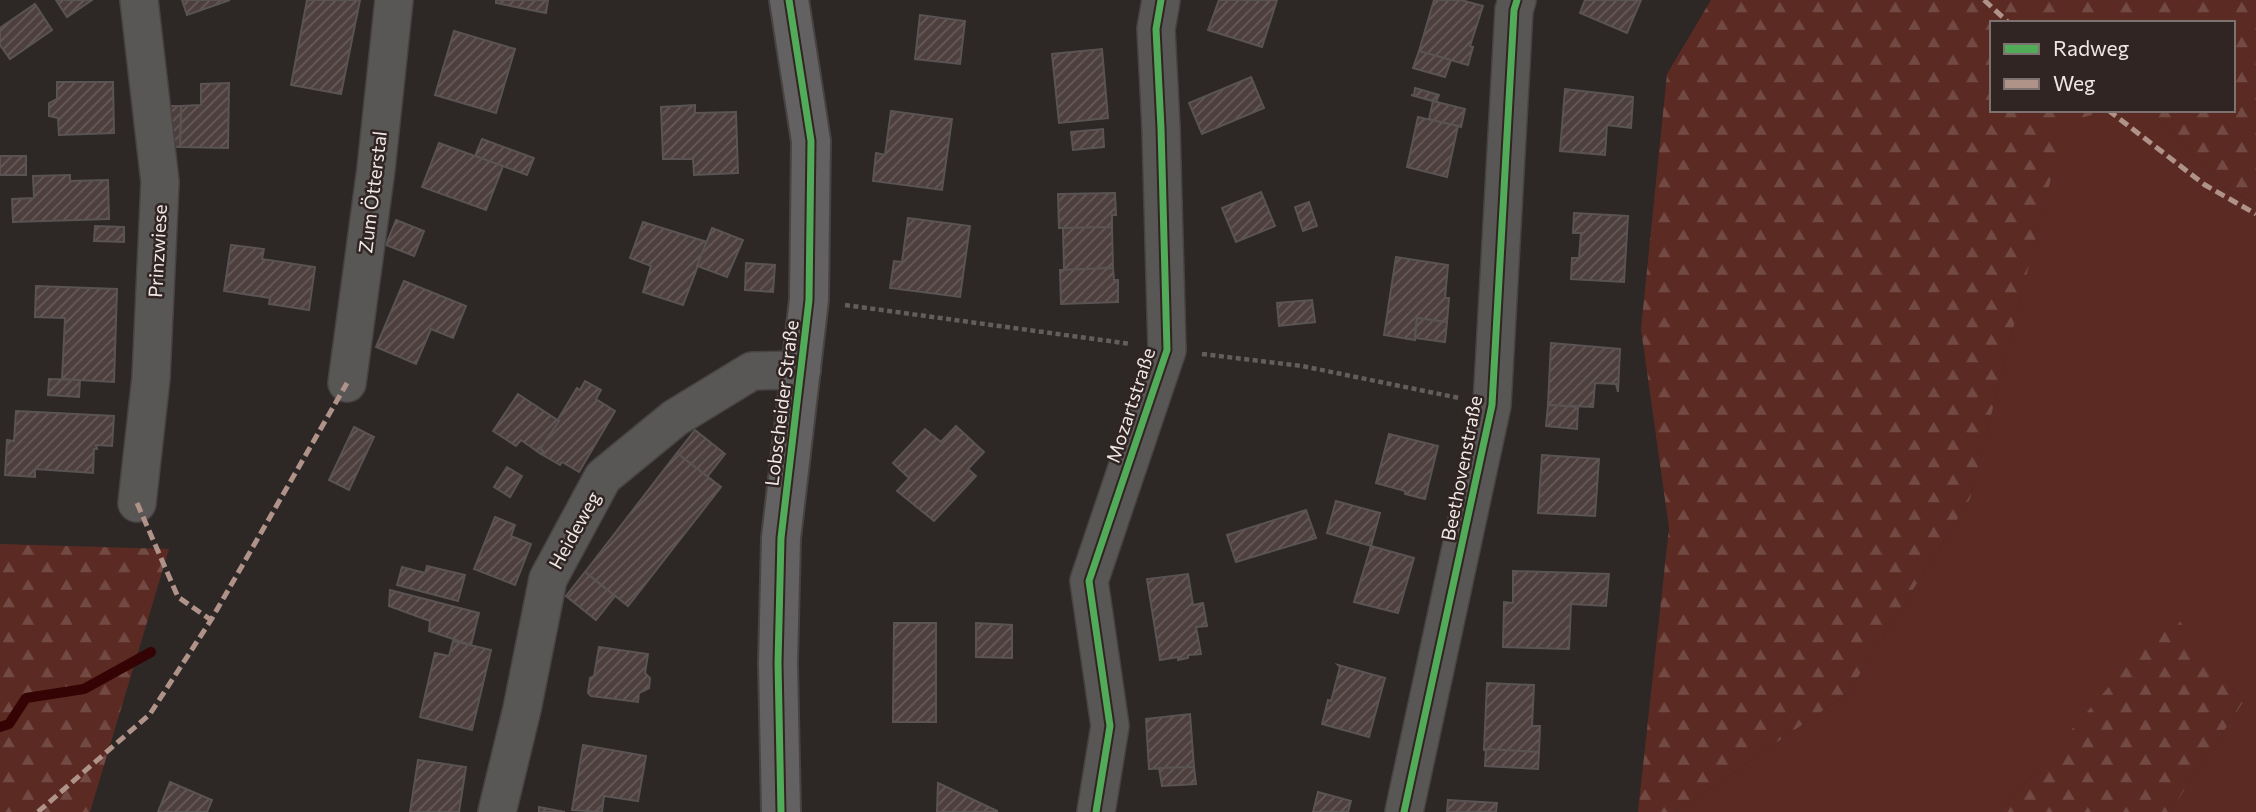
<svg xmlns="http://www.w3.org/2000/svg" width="2256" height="812" viewBox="0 0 2256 812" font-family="Commissioner,sans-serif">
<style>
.green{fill:#5b2b23}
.forest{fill:url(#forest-firs)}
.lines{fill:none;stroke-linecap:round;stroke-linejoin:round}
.stream{stroke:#330403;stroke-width:10}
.building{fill:url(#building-hatch);stroke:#595453;stroke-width:2}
.street-casing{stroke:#474342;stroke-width:40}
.secondary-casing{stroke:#474342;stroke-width:42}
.path{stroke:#615e5d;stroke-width:4.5;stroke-dasharray:5 3.5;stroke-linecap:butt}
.street{stroke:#595756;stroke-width:37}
.secondary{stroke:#636161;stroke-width:38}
.quiet{stroke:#af9288;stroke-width:5;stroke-dasharray:10 5;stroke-linecap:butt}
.cycleway-casing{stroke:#302523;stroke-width:11}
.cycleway{stroke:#51ab58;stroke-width:7}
.labels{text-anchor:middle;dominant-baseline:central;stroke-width:5;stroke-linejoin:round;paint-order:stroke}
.street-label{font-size:19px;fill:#efe7e6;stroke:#302523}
</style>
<defs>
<pattern id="forest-firs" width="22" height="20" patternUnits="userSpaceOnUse" patternTransform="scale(1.75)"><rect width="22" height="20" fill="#5b2b23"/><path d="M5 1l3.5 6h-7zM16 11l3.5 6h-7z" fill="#734a43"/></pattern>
<pattern id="building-hatch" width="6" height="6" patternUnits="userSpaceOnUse" patternTransform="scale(1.75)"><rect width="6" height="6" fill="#4d3f3d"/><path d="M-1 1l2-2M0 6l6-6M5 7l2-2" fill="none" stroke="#675b59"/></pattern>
</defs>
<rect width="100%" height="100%" fill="#2d2726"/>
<!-- green -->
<path class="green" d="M2108,110H2150L2223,187L2256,204V812H2170L2244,701L2173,614L2000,812H1676L1848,693L1970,499L2065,122Z"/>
<!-- forest -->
<g class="forest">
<path d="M1711,0H2256V204L2223,187L2150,110H2233V23H1992V110H2108L2065,123L1970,499L1848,693L1676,812H1638L1669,528L1641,329L1667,74Z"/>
<path d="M0,544L169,549L90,812H0Z"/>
<path d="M2173,613L2244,701L2170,812H2000Z"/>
</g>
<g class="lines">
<!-- stream -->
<path class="stream" d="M0,727L9,724L26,698L84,689L151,652"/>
</g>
<!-- building -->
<g class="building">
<path d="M56,0H92L67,17Z"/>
<path d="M182,0H230L187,15Z"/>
<path d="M307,0H360L341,94L291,85Z"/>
<path d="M496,0H548L546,13L496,3Z"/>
<path d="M1219,0H1277L1262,47L1208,30Z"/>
<path d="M1434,0H1461L1483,6L1470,46L1473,47L1468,65L1419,51Z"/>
<path d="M1585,0H1641L1627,33L1580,13Z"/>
<path d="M35,4L52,30L10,59L0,45V28Z"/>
<path d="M920,15L965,21L960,64L915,59Z"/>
<path d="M454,31L515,49L496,113L435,95Z"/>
<path d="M1102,49L1108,118L1059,123L1052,54Z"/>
<path d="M1419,51L1451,60L1445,77L1413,68Z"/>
<path d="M1251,77L1264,108L1202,134L1189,103Z"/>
<path d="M57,82H113L114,133L59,135L58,118L49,116V103L57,99Z"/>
<path d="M229,83L228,148L180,147L181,106L201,105V84Z"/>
<path d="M1415,88L1439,95L1436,102L1411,95H1414Z"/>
<path d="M1565,89L1633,97L1631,128L1607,125L1605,155L1560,151Z"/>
<path d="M1433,101L1465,109L1461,127L1429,119Z"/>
<path d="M695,105V113L736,112L738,173L694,175L693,159H663L661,107Z"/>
<path d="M160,106H181L180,147H159Z"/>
<path d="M891,111L952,119L942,190L873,181L876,153L885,155Z"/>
<path d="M1418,117L1458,126L1447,177L1407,167Z"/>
<path d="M1103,129L1104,147L1073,150L1071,132Z"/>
<path d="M482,139L534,158L527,175L475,156Z"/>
<path d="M439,143L503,166L486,210L422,187Z"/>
<rect x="0" y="156" width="26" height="19"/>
<path d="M70,175V181L108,180L109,219L13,222L12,199L34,198L33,176Z"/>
<path d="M1261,192L1275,226L1236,242L1222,208Z"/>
<path d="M1115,193L1116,215H1112V227L1059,228L1058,194Z"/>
<path d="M1309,202L1317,226L1303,231L1295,207Z"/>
<path d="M1574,213L1628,216L1624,282L1571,279L1572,258H1579L1581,233H1573Z"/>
<path d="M908,218L970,226L960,297L890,288L894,261L902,262Z"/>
<path d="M396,220L424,231L414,256L386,245Z"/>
<path d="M643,222L707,242L683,305L643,292L651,266L630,258Z"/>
<path d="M95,226L124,227V242L94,241Z"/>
<path d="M1112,227L1113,268L1064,270L1063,228Z"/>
<path d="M712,228L743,240L727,277L697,266Z"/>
<path d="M231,245L264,249L262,259L315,267L309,310L269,304L270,298L224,291Z"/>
<path d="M1396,257L1448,265L1445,298H1449L1447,322L1417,318L1415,340L1384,335Z"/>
<path d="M746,263L775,265L773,292L745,290Z"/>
<path d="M1113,268L1114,280H1118V302L1061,304L1060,270Z"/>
<path d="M404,281L466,306L453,338L431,329L416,364L376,347Z"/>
<path d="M36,286L117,289L114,382L62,379L65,318L35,317Z"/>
<path d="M1312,300L1315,322L1279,326L1277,303Z"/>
<path d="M1417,318L1447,322L1445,342L1415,338Z"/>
<path d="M1551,343L1620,349L1618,392L1616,384L1595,383L1593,407L1548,405Z"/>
<path d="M49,379L80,380L79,397L48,395Z"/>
<path d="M585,381L601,390L596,399L615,411L579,472L562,462L560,465L541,454L543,451L540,449L577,388L580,390Z"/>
<path d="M518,394L559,421L540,449L543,451L541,454L521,440L516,446L493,431Z"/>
<path d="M1548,405L1578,407L1577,429L1546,426Z"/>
<path d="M16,411L114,416L112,446L96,445L97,449H94L93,473L35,469V477L5,475L7,440L14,441Z"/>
<path d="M956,426L984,452L968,469L976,476L934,521L897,491L909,478L893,463L925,429L941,442Z"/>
<path d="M354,427L374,437L349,490L329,480Z"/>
<path d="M695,430L725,454L707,477L677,453Z"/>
<path d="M1389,434L1438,446L1425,499L1405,494V491L1376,483Z"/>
<path d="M677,453L721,487L628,606L585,572Z"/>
<path d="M1542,455L1599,459L1595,516L1538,513Z"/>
<path d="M507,467L522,476L510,497L494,487Z"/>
<path d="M1336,501L1380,513L1371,546L1327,533Z"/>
<path d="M1306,510L1316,538L1236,562L1227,535Z"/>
<path d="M495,517L515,525L511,536L531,544L515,585L474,569Z"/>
<path d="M1371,546L1414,558L1398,613L1354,602Z"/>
<path d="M427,566L465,575L458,601L397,585L402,567L425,573Z"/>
<path d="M1513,571L1609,574L1606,606L1571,604L1569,649L1503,647L1504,602L1513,603Z"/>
<path d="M585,572L615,596L596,620L566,596Z"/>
<path d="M1188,574L1193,605L1203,603L1207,626L1196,627L1201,654L1188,655V658L1178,660V657L1160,660L1147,579Z"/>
<path d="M390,590L479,613L471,645L429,631L430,621L389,606Z"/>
<path d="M894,623H936V722H893Z"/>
<path d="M976,623L1012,625V658L976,657Z"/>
<path d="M453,641L491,650L472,730L420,717L435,653L449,656Z"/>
<path d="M599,647L648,654L645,673L650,678L649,688L639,693L638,702L591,696L588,693L590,678L594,676Z"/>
<path d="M1338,665L1385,678L1369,737L1322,724L1328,700L1331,701L1340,667Z"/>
<path d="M1487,683L1534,685L1532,726H1540L1539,752L1484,750Z"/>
<path d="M1190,714L1194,767L1149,769L1146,719Z"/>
<path d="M583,745L646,756L638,801L604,796L602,812L572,810Z"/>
<path d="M1486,749L1539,752L1538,769L1485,766Z"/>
<path d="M418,760L466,767L459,812H410Z"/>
<path d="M1194,767L1196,784L1162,786L1159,768Z"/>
<path d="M170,782L212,800L207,812H158Z"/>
<path d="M938,783L997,811V812H937Z"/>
<path d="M1318,792L1351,801L1348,812H1313Z"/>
<path d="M1448,800L1497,803L1496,812H1447Z"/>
<path d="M539,807L565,812H539Z"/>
</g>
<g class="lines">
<!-- street casing -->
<g class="street-casing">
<g id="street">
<path d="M347,383L376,169L394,0"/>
<path d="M137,503L151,378L160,182L139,0"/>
<path d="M497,812L522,709L548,579L603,477L675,418L752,371L802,370"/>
<path d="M1096,812L1110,726L1089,581L1167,350L1161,128L1156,29L1161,0"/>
<path d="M1404,812L1492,405L1514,10L1517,0"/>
</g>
</g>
<!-- secondary casing -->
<g class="secondary-casing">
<path id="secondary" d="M781,812L778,663L781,538L809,300L811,141L789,0"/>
</g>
<!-- path -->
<g class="path">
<path d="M845,305L1131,344"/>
<path d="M1202,354L1302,366L1459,398"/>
</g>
<!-- street -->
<use href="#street" class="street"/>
<!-- secondary -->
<use href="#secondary" class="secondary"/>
<!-- quiet -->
<g class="quiet">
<path d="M1984,0L2009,23"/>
<path d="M2108,110L2205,185L2256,214"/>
<path d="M137,503L178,597L211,620"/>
<path d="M38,812L150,714L211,620L347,383"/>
</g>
<!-- cycleway casing -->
<g class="cycleway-casing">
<g id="cycleway">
<path d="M781,812L778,663L781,538L809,300L811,141L789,0"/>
<path d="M1096,812L1110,726L1089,581L1167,350L1161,128L1156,29L1161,0"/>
<path d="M1404,812L1492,405L1514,10L1517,0"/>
</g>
</g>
<!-- cycleway -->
<use href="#cycleway" class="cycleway"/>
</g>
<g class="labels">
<!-- street labels -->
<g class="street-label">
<text transform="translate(372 192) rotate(-83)">Zum Ötterstal</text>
<text transform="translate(157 251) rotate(-87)">Prinzwiese</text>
<text transform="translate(781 403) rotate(-83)">Lobscheider Straße</text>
<text transform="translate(1130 405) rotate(-72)">Mozartstraße</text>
<text transform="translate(1461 468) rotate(-79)">Beethovenstraße</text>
<text transform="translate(574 530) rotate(-61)">Heideweg</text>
</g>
</g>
<!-- legend -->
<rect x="1990" y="21" width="245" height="91" fill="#302523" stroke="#7c7371" stroke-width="2"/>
<rect x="2004" y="44" width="35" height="10" fill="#51ab58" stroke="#7c7371" stroke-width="2"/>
<text x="2053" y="56" font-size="21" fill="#efe7e6">Radweg</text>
<rect x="2004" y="79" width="35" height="10" fill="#af9288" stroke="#7c7371" stroke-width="2"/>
<text x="2053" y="91" font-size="21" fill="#efe7e6">Weg</text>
</svg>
